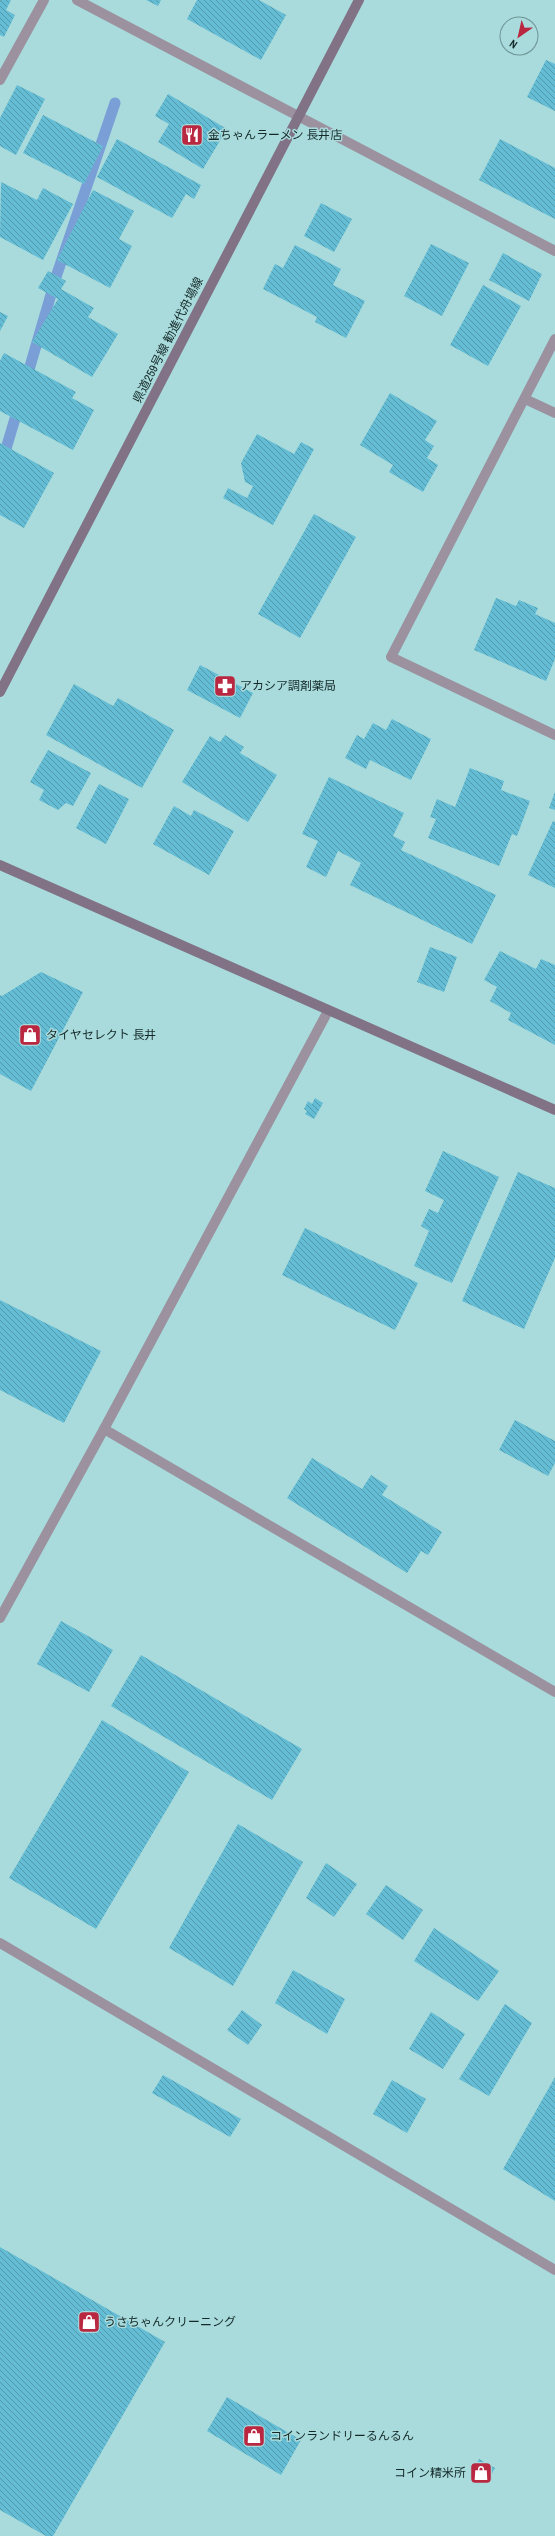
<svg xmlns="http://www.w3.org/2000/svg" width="555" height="2536" viewBox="0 0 555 2536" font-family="'Archivo Narrow','Noto Sans JP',sans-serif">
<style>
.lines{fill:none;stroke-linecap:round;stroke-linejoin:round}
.stream{stroke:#799fd6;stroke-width:11}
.building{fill:url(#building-back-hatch)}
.street{stroke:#9b919f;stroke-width:10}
.secondary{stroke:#817286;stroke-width:10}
.labels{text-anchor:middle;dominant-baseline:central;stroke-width:3;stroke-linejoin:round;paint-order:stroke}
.poi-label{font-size:12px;fill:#152929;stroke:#a9dbdc;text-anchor:start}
.street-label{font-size:12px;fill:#152929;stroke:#a9dbdc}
</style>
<defs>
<pattern id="building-back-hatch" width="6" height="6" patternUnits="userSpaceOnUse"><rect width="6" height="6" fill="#64bdd4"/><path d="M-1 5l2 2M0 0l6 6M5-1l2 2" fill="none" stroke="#519aac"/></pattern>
</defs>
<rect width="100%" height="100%" fill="#a9dbdc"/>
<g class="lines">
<!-- stream -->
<g class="stream">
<path d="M26,380L57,274L115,103"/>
<path d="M0,469L19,405"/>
</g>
</g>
<!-- building -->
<g class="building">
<path d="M0,0H11L6,10L15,15L4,37L0,35Z"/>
<path d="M146,0H161L158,6Z"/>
<path d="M197,0H259L286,15L261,60L187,19Z"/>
<path d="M546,60L555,64V111L527,97Z"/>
<path d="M17,85L45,99L16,155L0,146V118Z"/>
<path d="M168,94L227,129L203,169L158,142L169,124L155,116Z"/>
<path d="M43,115L103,146L84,184L23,153Z"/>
<path d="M117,139L201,185L194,199L186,194L172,218L97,177Z"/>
<path d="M500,139L555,168V219L479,180Z"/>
<path d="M1,182L37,200L43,188L73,204L43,260L0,237Z"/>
<path d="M93,190L134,211L119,239L132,246L110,288L57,260Z"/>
<path d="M321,203L352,219L334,252L304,236Z"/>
<path d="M431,244L469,263L442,316L404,296Z"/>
<path d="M295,245L341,269L333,285L365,301L346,338L315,322L317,317L263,289L275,264L283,268Z"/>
<path d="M503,253L542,274L529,301L489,280Z"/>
<path d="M48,271L66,281L61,289L94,308L88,317L118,334L92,377L32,342L58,299L38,288Z"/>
<path d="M483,285L521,306L488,366L450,345Z"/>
<path d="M0,312L8,316L0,331Z"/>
<path d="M4,353L76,392L72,398L94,410L73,450L0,411V361Z"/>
<path d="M390,393L437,421L425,440L434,446L427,458L438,465L423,492L389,472L393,465L360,445Z"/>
<path d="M257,434L294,454L301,442L314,449L273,525L223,498L228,488L247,498L253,486L245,482L241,463Z"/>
<path d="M0,443L54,473L24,528L0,515Z"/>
<path d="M314,514L356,537L300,638L258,614Z"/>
<path d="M496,598L516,606L519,600L538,608L535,614L555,623V659L546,681L474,650Z"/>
<path d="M200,665L253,693L240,718L187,690Z"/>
<path d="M74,684L113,706L118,698L174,730L142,788L46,735Z"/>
<path d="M392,719L431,739L411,780L370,760L366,769L345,758L357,735L364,739L373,723L386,730Z"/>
<path d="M225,735L244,747L240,753L277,775L248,822L182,782L210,736L220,742Z"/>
<path d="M48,750L91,773L73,806L66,803L58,810L39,800L44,790L30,782Z"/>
<path d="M470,768L504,781L501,790L530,801L517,836L512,834L499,866L428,838L436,819L430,817L437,799L455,807Z"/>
<path d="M329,777L404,813L393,836L405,842L401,850L496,895L472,944L350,885L361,863L338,851L326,877L306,867L318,841L302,834Z"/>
<path d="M99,784L129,799L106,844L76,828Z"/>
<path d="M555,792V810L549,808Z"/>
<path d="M174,806L191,816L194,810L234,831L209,875L153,844Z"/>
<path d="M553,821L555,822V888L528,875Z"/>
<path d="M430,947L457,957L444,992L417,982Z"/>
<path d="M500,951L536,969L541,959L555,965V1045L508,1020L511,1013L490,1001L497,987L484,980Z"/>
<path d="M41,972L83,992L31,1091L0,1074V995L2,996Z"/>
<path d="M315,1098L323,1103L314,1119L305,1114L307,1111L304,1109L308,1101L312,1104Z"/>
<path d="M443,1151L499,1177L452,1283L414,1266L429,1231L421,1226L429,1209L438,1213L444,1200L425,1191Z"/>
<path d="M518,1172L555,1188V1258L524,1329L462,1301Z"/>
<path d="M305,1228L418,1283L395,1330L282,1275Z"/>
<path d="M0,1300L101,1351L64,1423L0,1390Z"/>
<path d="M515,1420L555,1441V1463L548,1476L499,1450Z"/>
<path d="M312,1458L362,1489L371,1475L388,1486L382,1495L442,1532L428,1555L421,1551L407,1573L287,1498Z"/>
<path d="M61,1621L113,1650L89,1692L37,1664Z"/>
<path d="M141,1655L302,1749L272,1800L111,1706Z"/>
<path d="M102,1720L189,1772L96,1929L9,1878Z"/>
<path d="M238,1824L303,1862L233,1986L169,1948Z"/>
<path d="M326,1863L357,1884L334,1917L306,1898Z"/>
<path d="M386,1885L423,1910L403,1940L366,1914Z"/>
<path d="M434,1928L499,1971L478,2001L414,1961Z"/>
<path d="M293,1970L345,1999L327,2034L275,2003Z"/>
<path d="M505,2004L532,2023L489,2096L459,2079Z"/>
<path d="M242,2010L262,2025L248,2045L227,2030Z"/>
<path d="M431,2012L465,2034L443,2069L409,2049Z"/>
<path d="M163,2075L241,2119L230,2137L152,2093Z"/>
<path d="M555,2077V2201L503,2169Z"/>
<path d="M392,2080L426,2099L407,2133L373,2114Z"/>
<path d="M0,2247L165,2342L53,2536H46L0,2510Z"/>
<path d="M227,2397L301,2440L281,2475L207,2431Z"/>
<path d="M479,2459L495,2468L487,2482L471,2473Z"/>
</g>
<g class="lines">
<!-- street -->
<g class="street">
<path d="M77,0L555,251"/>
<path d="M0,80L44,0"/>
<path d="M555,339L391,657L555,735"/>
<path d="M525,399L555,413"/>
<path d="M104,1429L555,1692"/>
<path d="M0,1618L104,1429L328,1011"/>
<path d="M0,1943L555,2270"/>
</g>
<!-- secondary -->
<g class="secondary">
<path d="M0,692L359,0"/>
<path d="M0,865L555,1110"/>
</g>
</g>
<!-- icons -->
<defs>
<g id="restaurant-square" transform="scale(1.15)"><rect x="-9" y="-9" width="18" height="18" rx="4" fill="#b92741" stroke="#a9dbdc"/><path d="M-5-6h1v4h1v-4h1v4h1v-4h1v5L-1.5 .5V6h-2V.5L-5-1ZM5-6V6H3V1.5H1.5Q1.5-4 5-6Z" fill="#fff"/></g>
<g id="pharmacy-square" transform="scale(1.15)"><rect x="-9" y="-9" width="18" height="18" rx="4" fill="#b92741" stroke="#a9dbdc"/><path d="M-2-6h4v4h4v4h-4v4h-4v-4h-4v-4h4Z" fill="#fff"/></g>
<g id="shop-square" transform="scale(1.15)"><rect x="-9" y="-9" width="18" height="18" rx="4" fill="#b92741" stroke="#a9dbdc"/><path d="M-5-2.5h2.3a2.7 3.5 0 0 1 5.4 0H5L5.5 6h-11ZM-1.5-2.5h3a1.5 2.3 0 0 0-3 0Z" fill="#fff"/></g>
</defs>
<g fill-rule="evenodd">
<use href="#restaurant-square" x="192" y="135"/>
<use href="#pharmacy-square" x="225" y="686"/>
<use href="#shop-square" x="30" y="1035"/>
<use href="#shop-square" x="89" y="2322"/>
<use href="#shop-square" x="254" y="2436"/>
<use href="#shop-square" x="481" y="2473"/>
</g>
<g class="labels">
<!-- poi labels -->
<g class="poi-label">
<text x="208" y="135">金ちゃんラーメン 長井店</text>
<text x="240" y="686">アカシア調剤薬局</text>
<text x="46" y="1035">タイヤセレクト 長井</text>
<text x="104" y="2322">うさちゃんクリーニング</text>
<text x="270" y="2436">コインランドリーるんるん</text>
<text x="466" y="2473" text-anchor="end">コイン精米所</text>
</g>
<!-- street labels -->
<g class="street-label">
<text transform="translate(168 340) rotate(-63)">県道259号線 勧進代舟場線</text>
</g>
</g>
<!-- north arrow -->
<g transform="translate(519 36) rotate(214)"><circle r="19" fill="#a9dbdc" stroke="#6e9494"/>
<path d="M0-3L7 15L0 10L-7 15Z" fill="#b92741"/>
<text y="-6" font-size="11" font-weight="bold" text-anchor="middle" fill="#152929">N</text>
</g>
</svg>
